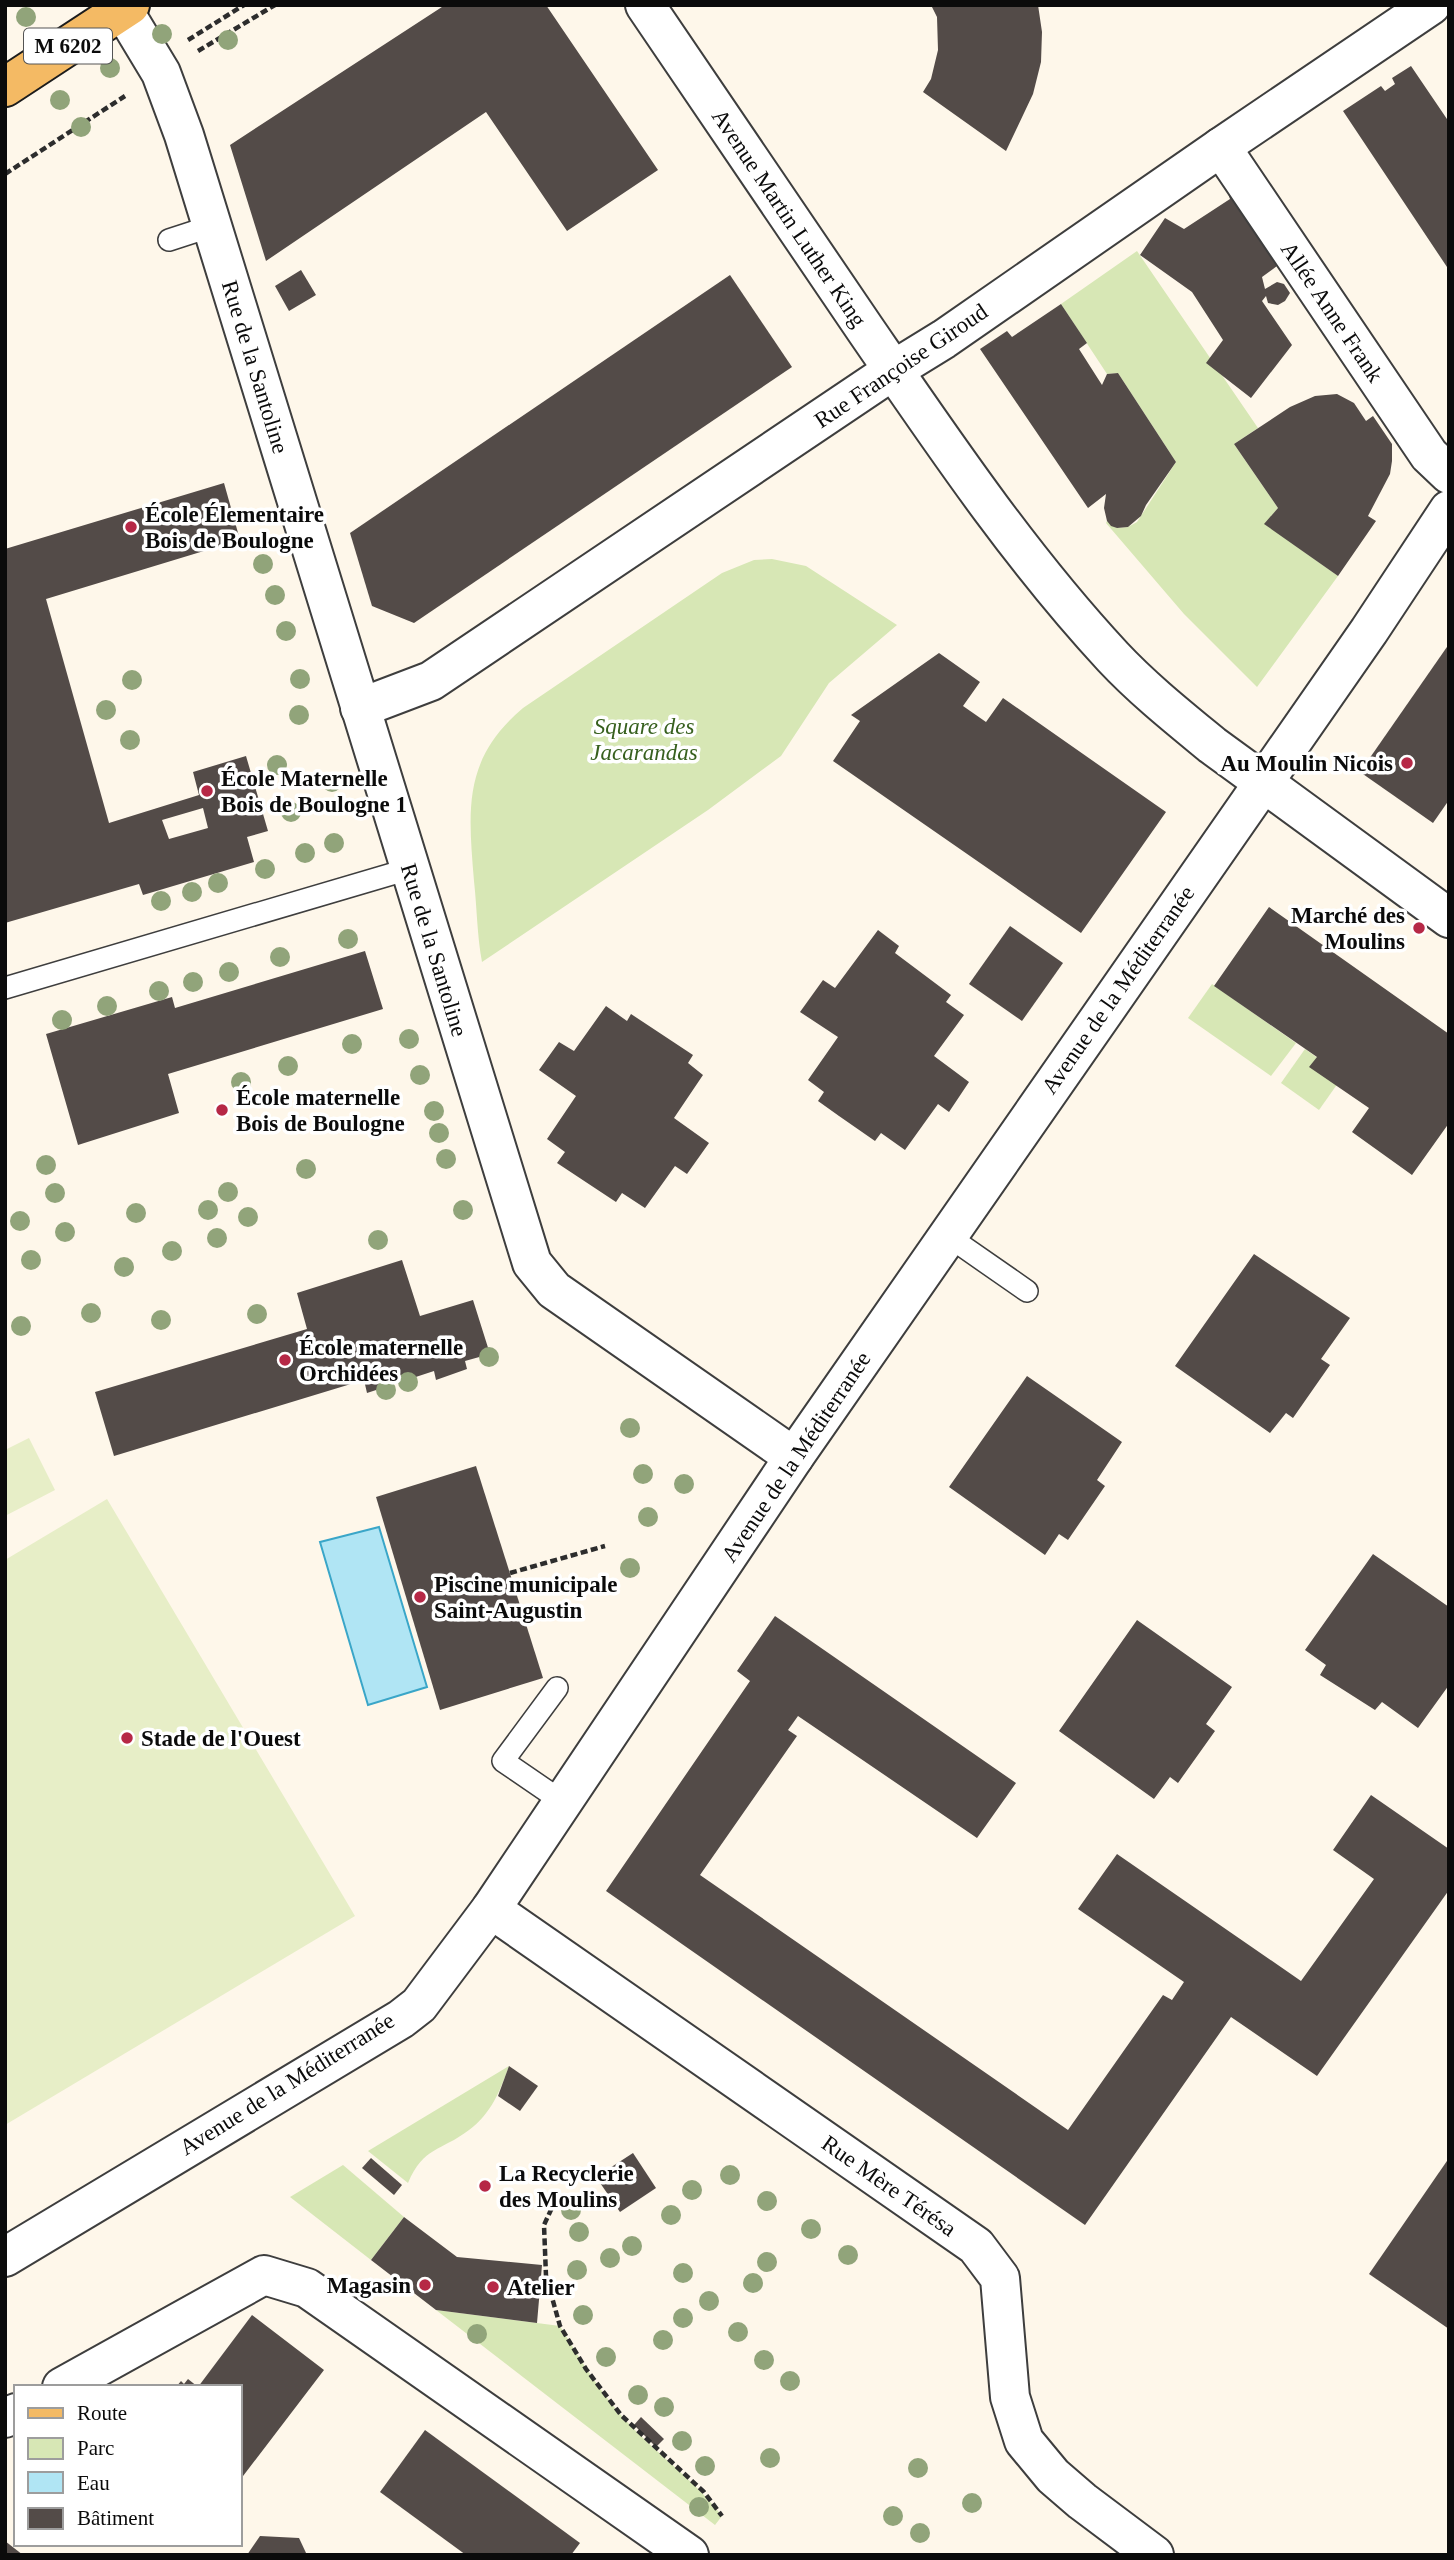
<svg xmlns="http://www.w3.org/2000/svg" width="1454" height="2560" viewBox="0 0 1454 2560" font-family="Georgia,serif">
<style>
.green{fill:#d7e7b5}
.pitch{fill:#e7eec7}
.water{fill:#b0e5f4;stroke:#3aa6c8;stroke-width:2}
.building{fill:#534b48;fill-rule:evenodd}
.lines{fill:none;stroke-linecap:round;stroke-linejoin:round}
.lane-casing{stroke:#3e3e3e;stroke-width:24}
.street-casing{stroke:#3e3e3e;stroke-width:42}
.primary-casing{stroke:#1c1c1c;stroke-width:42}
.path{stroke:#2d2d2d;stroke-width:4.5;stroke-dasharray:7 3.5;stroke-linecap:butt}
.lane{stroke:#fff;stroke-width:21}
.street{stroke:#fff;stroke-width:38}
.primary{stroke:#f4ba64;stroke-width:38}
.tree{fill:#91a47a}
.poi-dot{fill:#b62846;stroke:#fff;stroke-width:2.5}
.labels{text-anchor:middle;dominant-baseline:central;stroke-width:7;stroke-linejoin:round;paint-order:stroke}
.shield{fill:#fff;stroke:#545454;stroke-width:2}
.shield-label{font-size:21px;font-weight:bold;fill:#0b0b0b}
.street-label{font-size:23px;fill:#0b0b0b;stroke:#fff}
.poi-label{font-size:23px;font-weight:bold;fill:#0b0b0b;stroke:#fff;text-anchor:start}
.park-label{font-size:23px;font-style:italic;fill:#37601e;stroke:#fff}
</style>
<rect width="100%" height="100%" fill="#fef7ea"/>
<!-- green -->
<g class="green">
<path d="M1137,251L1258,428L1234,444L1278,508L1265,524L1338,576L1257,687L1184,614L1106,523L1107,521L1117,528L1128,527L1137,522L1176,462L1118,373L1107,374L1061,304Z"/>
<path d="M772,559L806,566L897,625L829,683L781,756L708,810L482,962C477,936 477,908 474,881C468,808 463,759 523,708L722,573L754,560Z"/>
<path d="M1212,984L1296,1043L1271,1076L1188,1018Z"/>
<path d="M1305,1049L1343,1076L1319,1110L1281,1083Z"/>
<path d="M509,2066C500,2091 491,2114 469,2130C440,2152 424,2146 408,2183L368,2151Z"/>
<path d="M343,2165L404,2217L371,2260L290,2197Z"/>
<path d="M436,2310L560,2326C578,2356 597,2387 620,2414C652,2451 692,2477 722,2516L715,2525Z"/>
</g>
<!-- pitch -->
<g class="pitch">
<path d="M29,1438L55,1490L5,1516V1450Z"/>
<path d="M107,1499L355,1916L5,2125V1560Z"/>
</g>
<!-- water -->
<path class="water" d="M379,1527L427,1687L368,1705L320,1542Z"/>
<!-- building -->
<g class="building">
<path d="M445,5H546L658,170L567,231L486,112L266,261L230,145Z"/>
<path d="M931,5H1038L1042,32L1041,62L1033,94L1006,151L923,92L931,79L938,50L937,17Z"/>
<path d="M1411,66L1449,122V270L1343,111L1381,86L1385,91L1395,84L1392,78Z"/>
<path d="M1227,190L1277,266L1262,277L1265,289L1277,282L1284,284L1290,293L1285,301L1278,305L1268,303L1266,296L1262,301L1292,345L1251,398L1206,363L1223,340L1192,292L1140,255L1165,218L1184,229L1230,199Z"/>
<path d="M301,270L316,295L289,311L275,286Z"/>
<path d="M730,275L792,367L414,623L372,606L350,533Z"/>
<path d="M1061,304L1087,343L1079,349L1102,385L1107,374L1118,373L1176,462L1146,505L1141,516L1128,527L1117,528L1111,526L1107,521L1104,508L1106,494L1088,508L980,349L1007,331L1012,337Z"/>
<path d="M1337,394L1354,403L1366,421L1373,416L1392,444V461L1390,474L1368,516L1376,521L1338,576L1264,524L1278,508L1234,444L1290,407L1315,396Z"/>
<path d="M224,483L240,540L46,599L109,823L199,795L193,772L246,756L268,831L247,837L254,862L143,895L139,884L5,923V549ZM203,808L208,828L169,839L162,820Z"/>
<path d="M1449,644V800L1433,823L1360,772Z"/>
<path d="M939,653L980,682L963,706L986,722L1003,698L1166,812L1081,933L833,761L860,721L851,715Z"/>
<path d="M1269,907L1449,1034V1123L1412,1175L1352,1132L1369,1108L1309,1067L1317,1057L1214,986Z"/>
<path d="M1010,926L1063,963L1022,1021L969,984Z"/>
<path d="M878,930L899,946L895,953L951,995L946,1002L964,1015L934,1056L969,1082L949,1112L938,1104L905,1150L881,1133L875,1141L839,1116L818,1101L824,1092L808,1080L838,1037L800,1012L823,980L835,988Z"/>
<path d="M365,951L383,1009L168,1074L179,1113L78,1145L46,1034L172,997L175,1008Z"/>
<path d="M606,1006L627,1021L631,1014L693,1055L688,1063L703,1075L674,1118L709,1143L687,1174L675,1166L645,1208L622,1193L616,1202L557,1163L565,1152L547,1139L576,1096L539,1070L559,1042L574,1051Z"/>
<path d="M1254,1254L1350,1318L1321,1359L1330,1365L1293,1418L1286,1413L1270,1433L1175,1366Z"/>
<path d="M402,1260L420,1316L473,1300L490,1354L465,1361L467,1369L436,1380L434,1371L367,1393L364,1380L114,1456L95,1392L307,1329L297,1293Z"/>
<path d="M1027,1376L1122,1442L1097,1480L1105,1486L1068,1540L1059,1534L1045,1555L949,1487Z"/>
<path d="M476,1466L543,1678L440,1710L376,1497Z"/>
<path d="M1373,1554L1449,1607V1685L1418,1728L1382,1702L1375,1710L1320,1675L1326,1665L1305,1650Z"/>
<path d="M775,1616L1016,1783L977,1838L798,1716L788,1730L797,1736L700,1875L1068,2130L1163,1995L1172,2000L1184,1982L1078,1909L1117,1854L1301,1981L1374,1879L1333,1850L1371,1795L1449,1849V1890L1317,2076L1231,2017L1085,2225L606,1891L750,1681L737,1671Z"/>
<path d="M1137,1620L1232,1687L1206,1724L1215,1731L1178,1783L1170,1777L1154,1799L1059,1731Z"/>
<path d="M509,2066L538,2086L520,2111L498,2096Z"/>
<path d="M633,2153L656,2188L620,2212L596,2177Z"/>
<path d="M371,2158L402,2185L394,2195L362,2168Z"/>
<path d="M1449,2158V2329L1369,2274Z"/>
<path d="M404,2217L457,2257L542,2265L537,2323L436,2310L371,2260Z"/>
<path d="M252,2315L324,2370L240,2480V2387H176L181,2381L184,2384L188,2379L198,2387Z"/>
<path d="M641,2417L664,2439L656,2447L634,2425Z"/>
<path d="M425,2430L580,2543L571,2555H466L380,2492Z"/>
<path d="M260,2536L299,2538L307,2555H247Z"/>
<path d="M5,2541L23,2555H5Z"/>
</g>
<g class="lines">
<!-- lane casing -->
<g class="lane-casing">
<g id="lane">
<path d="M169,240L212,226"/>
<path d="M5,988L409,869"/>
<path d="M948,1236L1027,1291"/>
<path d="M557,1688L503,1761L563,1802"/>
</g>
</g>
<!-- street casing -->
<g class="street-casing">
<g id="street">
<path d="M645,5C718,113 791,221 865,329C942,441 1020,557 1113,657C1143,689 1178,717 1212,745L1449,918"/>
<path d="M123,10L161,73L184,135L532,1263L554,1290L794,1457"/>
<path d="M1221,147L1429,455L1449,474"/>
<path d="M360,708L431,681L892,371L944,339L1221,147L1431,5"/>
<path d="M491,1909L976,2246L1000,2278L1010,2397L1024,2441L1053,2476L1082,2501L1154,2555"/>
<path d="M5,2257L401,2019L419,2005L491,1909L794,1457L1369,631L1449,510"/>
<path d="M62,2387L264,2275L307,2288L689,2555"/>
<path d="M5,2418L16,2413"/>
</g>
</g>
<!-- primary casing -->
<g class="primary-casing">
<path id="primary" d="M5,87L130,5"/>
</g>
<!-- path -->
<g class="path">
<path d="M188,40L244,5"/>
<path d="M198,51L275,5"/>
<path d="M5,174L125,96"/>
<path d="M510,1573L605,1546"/>
<path d="M556,2199L544,2225L546,2276L560,2326L586,2369L621,2415L704,2492L722,2516"/>
</g>
<!-- lane -->
<use href="#lane" class="lane"/>
<!-- street -->
<use href="#street" class="street"/>
<!-- primary -->
<use href="#primary" class="primary"/>
</g>
<!-- trees -->
<g class="tree">
<circle cx="26" cy="17" r="10"/>
<circle cx="162" cy="34" r="10"/>
<circle cx="228" cy="40" r="10"/>
<circle cx="110" cy="68" r="10"/>
<circle cx="60" cy="100" r="10"/>
<circle cx="81" cy="127" r="10"/>
<circle cx="263" cy="564" r="10"/>
<circle cx="275" cy="595" r="10"/>
<circle cx="286" cy="631" r="10"/>
<circle cx="300" cy="679" r="10"/>
<circle cx="132" cy="680" r="10"/>
<circle cx="106" cy="710" r="10"/>
<circle cx="299" cy="715" r="10"/>
<circle cx="130" cy="740" r="10"/>
<circle cx="277" cy="765" r="10"/>
<circle cx="332" cy="782" r="10"/>
<circle cx="291" cy="812" r="10"/>
<circle cx="334" cy="843" r="10"/>
<circle cx="305" cy="853" r="10"/>
<circle cx="265" cy="869" r="10"/>
<circle cx="218" cy="883" r="10"/>
<circle cx="192" cy="892" r="10"/>
<circle cx="161" cy="901" r="10"/>
<circle cx="348" cy="939" r="10"/>
<circle cx="280" cy="957" r="10"/>
<circle cx="229" cy="972" r="10"/>
<circle cx="193" cy="982" r="10"/>
<circle cx="159" cy="991" r="10"/>
<circle cx="107" cy="1006" r="10"/>
<circle cx="62" cy="1020" r="10"/>
<circle cx="409" cy="1039" r="10"/>
<circle cx="352" cy="1044" r="10"/>
<circle cx="288" cy="1066" r="10"/>
<circle cx="420" cy="1075" r="10"/>
<circle cx="241" cy="1082" r="10"/>
<circle cx="434" cy="1111" r="10"/>
<circle cx="439" cy="1133" r="10"/>
<circle cx="446" cy="1159" r="10"/>
<circle cx="46" cy="1165" r="10"/>
<circle cx="306" cy="1169" r="10"/>
<circle cx="228" cy="1192" r="10"/>
<circle cx="55" cy="1193" r="10"/>
<circle cx="208" cy="1210" r="10"/>
<circle cx="463" cy="1210" r="10"/>
<circle cx="136" cy="1213" r="10"/>
<circle cx="248" cy="1217" r="10"/>
<circle cx="20" cy="1221" r="10"/>
<circle cx="65" cy="1232" r="10"/>
<circle cx="217" cy="1238" r="10"/>
<circle cx="378" cy="1240" r="10"/>
<circle cx="172" cy="1251" r="10"/>
<circle cx="31" cy="1260" r="10"/>
<circle cx="124" cy="1267" r="10"/>
<circle cx="91" cy="1313" r="10"/>
<circle cx="257" cy="1314" r="10"/>
<circle cx="161" cy="1320" r="10"/>
<circle cx="21" cy="1326" r="10"/>
<circle cx="489" cy="1357" r="10"/>
<circle cx="408" cy="1382" r="10"/>
<circle cx="386" cy="1390" r="10"/>
<circle cx="630" cy="1428" r="10"/>
<circle cx="643" cy="1474" r="10"/>
<circle cx="684" cy="1484" r="10"/>
<circle cx="648" cy="1517" r="10"/>
<circle cx="630" cy="1568" r="10"/>
<circle cx="730" cy="2175" r="10"/>
<circle cx="692" cy="2190" r="10"/>
<circle cx="767" cy="2201" r="10"/>
<circle cx="571" cy="2210" r="10"/>
<circle cx="671" cy="2215" r="10"/>
<circle cx="811" cy="2229" r="10"/>
<circle cx="579" cy="2232" r="10"/>
<circle cx="632" cy="2246" r="10"/>
<circle cx="848" cy="2255" r="10"/>
<circle cx="610" cy="2258" r="10"/>
<circle cx="767" cy="2262" r="10"/>
<circle cx="577" cy="2270" r="10"/>
<circle cx="683" cy="2273" r="10"/>
<circle cx="753" cy="2283" r="10"/>
<circle cx="709" cy="2301" r="10"/>
<circle cx="583" cy="2315" r="10"/>
<circle cx="683" cy="2318" r="10"/>
<circle cx="738" cy="2332" r="10"/>
<circle cx="477" cy="2334" r="10"/>
<circle cx="663" cy="2340" r="10"/>
<circle cx="606" cy="2357" r="10"/>
<circle cx="764" cy="2360" r="10"/>
<circle cx="790" cy="2381" r="10"/>
<circle cx="638" cy="2395" r="10"/>
<circle cx="664" cy="2407" r="10"/>
<circle cx="682" cy="2441" r="10"/>
<circle cx="770" cy="2458" r="10"/>
<circle cx="705" cy="2466" r="10"/>
<circle cx="918" cy="2468" r="10"/>
<circle cx="972" cy="2503" r="10"/>
<circle cx="699" cy="2507" r="10"/>
<circle cx="893" cy="2516" r="10"/>
<circle cx="920" cy="2533" r="10"/>
</g>
<!-- markers -->
<g class="poi-dot">
<circle cx="131" cy="527" r="7"/>
<circle cx="1407" cy="763" r="7"/>
<circle cx="207" cy="791" r="7"/>
<circle cx="1419" cy="928" r="7"/>
<circle cx="222" cy="1110" r="7"/>
<circle cx="285" cy="1360" r="7"/>
<circle cx="420" cy="1597" r="7"/>
<circle cx="127" cy="1738" r="7"/>
<circle cx="485" cy="2186" r="7"/>
<circle cx="425" cy="2285" r="7"/>
<circle cx="493" cy="2287" r="7"/>
</g>
<g class="labels">
<!-- shield labels -->
<rect class="shield" x="24" y="28.5" width="88" height="35" rx="5"/>
<g class="shield-label">
<text x="68" y="46">M 6202</text>
</g>
<!-- street labels -->
<g class="street-label">
<text transform="translate(789 218) rotate(56)">Avenue Martin Luther King</text>
<text transform="translate(1332 312) rotate(56)">Allée Anne Frank</text>
<text transform="translate(901 366) rotate(-34)">Rue Françoise Giroud</text>
<text transform="translate(255 367) rotate(73)">Rue de la Santoline</text>
<text transform="translate(434 950) rotate(73)">Rue de la Santoline</text>
<text transform="translate(1118 990) rotate(-55)">Avenue de la Méditerranée</text>
<text transform="translate(796 1457) rotate(-56)">Avenue de la Méditerranée</text>
<text transform="translate(287 2084) rotate(-32)">Avenue de la Méditerranée</text>
<text transform="translate(889 2186) rotate(35)">Rue Mère Térésa</text>
</g>
<!-- poi labels -->
<g class="poi-label">
<text x="145" y="514">École Élementaire<tspan x="145" dy="26">Bois de Boulogne</tspan></text>
<text x="1393" y="763" text-anchor="end">Au Moulin Nicois</text>
<text x="221" y="778">École Maternelle<tspan x="221" dy="26">Bois de Boulogne 1</tspan></text>
<text x="1405" y="915" text-anchor="end">Marché des<tspan x="1405" dy="26">Moulins</tspan></text>
<text x="236" y="1097">École maternelle<tspan x="236" dy="26">Bois de Boulogne</tspan></text>
<text x="299" y="1347">École maternelle<tspan x="299" dy="26">Orchidées</tspan></text>
<text x="434" y="1584">Piscine municipale<tspan x="434" dy="26">Saint-Augustin</tspan></text>
<text x="141" y="1738">Stade de l'Ouest</text>
<text x="499" y="2173">La Recyclerie<tspan x="499" dy="26">des Moulins</tspan></text>
<text x="411" y="2285" text-anchor="end">Magasin</text>
<text x="507" y="2287">Atelier</text>
</g>
<!-- park labels -->
<g class="park-label">
<text x="644" y="726">Square des<tspan x="644" dy="26">Jacarandas</tspan></text>
</g>
</g>
<!-- border -->
<rect width="1454" height="2560" fill="none" stroke="#0b0b0b" stroke-width="14"/>
<!-- legend -->
<rect x="14" y="2385" width="228" height="161" fill="#ffffff" stroke="#9d9d9d" stroke-width="2"/>
<rect x="28" y="2408" width="35" height="10" fill="#f4ba64" stroke="#9d9d9d" stroke-width="2"/>
<text x="77" y="2420" font-size="21" fill="#0b0b0b">Route</text>
<rect x="28" y="2438" width="35" height="21" fill="#d7e7b5" stroke="#9d9d9d" stroke-width="2"/>
<text x="77" y="2455" font-size="21" fill="#0b0b0b">Parc</text>
<rect x="28" y="2472" width="35" height="21" fill="#b0e5f4" stroke="#9d9d9d" stroke-width="2"/>
<text x="77" y="2490" font-size="21" fill="#0b0b0b">Eau</text>
<rect x="28" y="2508" width="35" height="21" fill="#534b48" stroke="#9d9d9d" stroke-width="2"/>
<text x="77" y="2525" font-size="21" fill="#0b0b0b">Bâtiment</text>
</svg>
